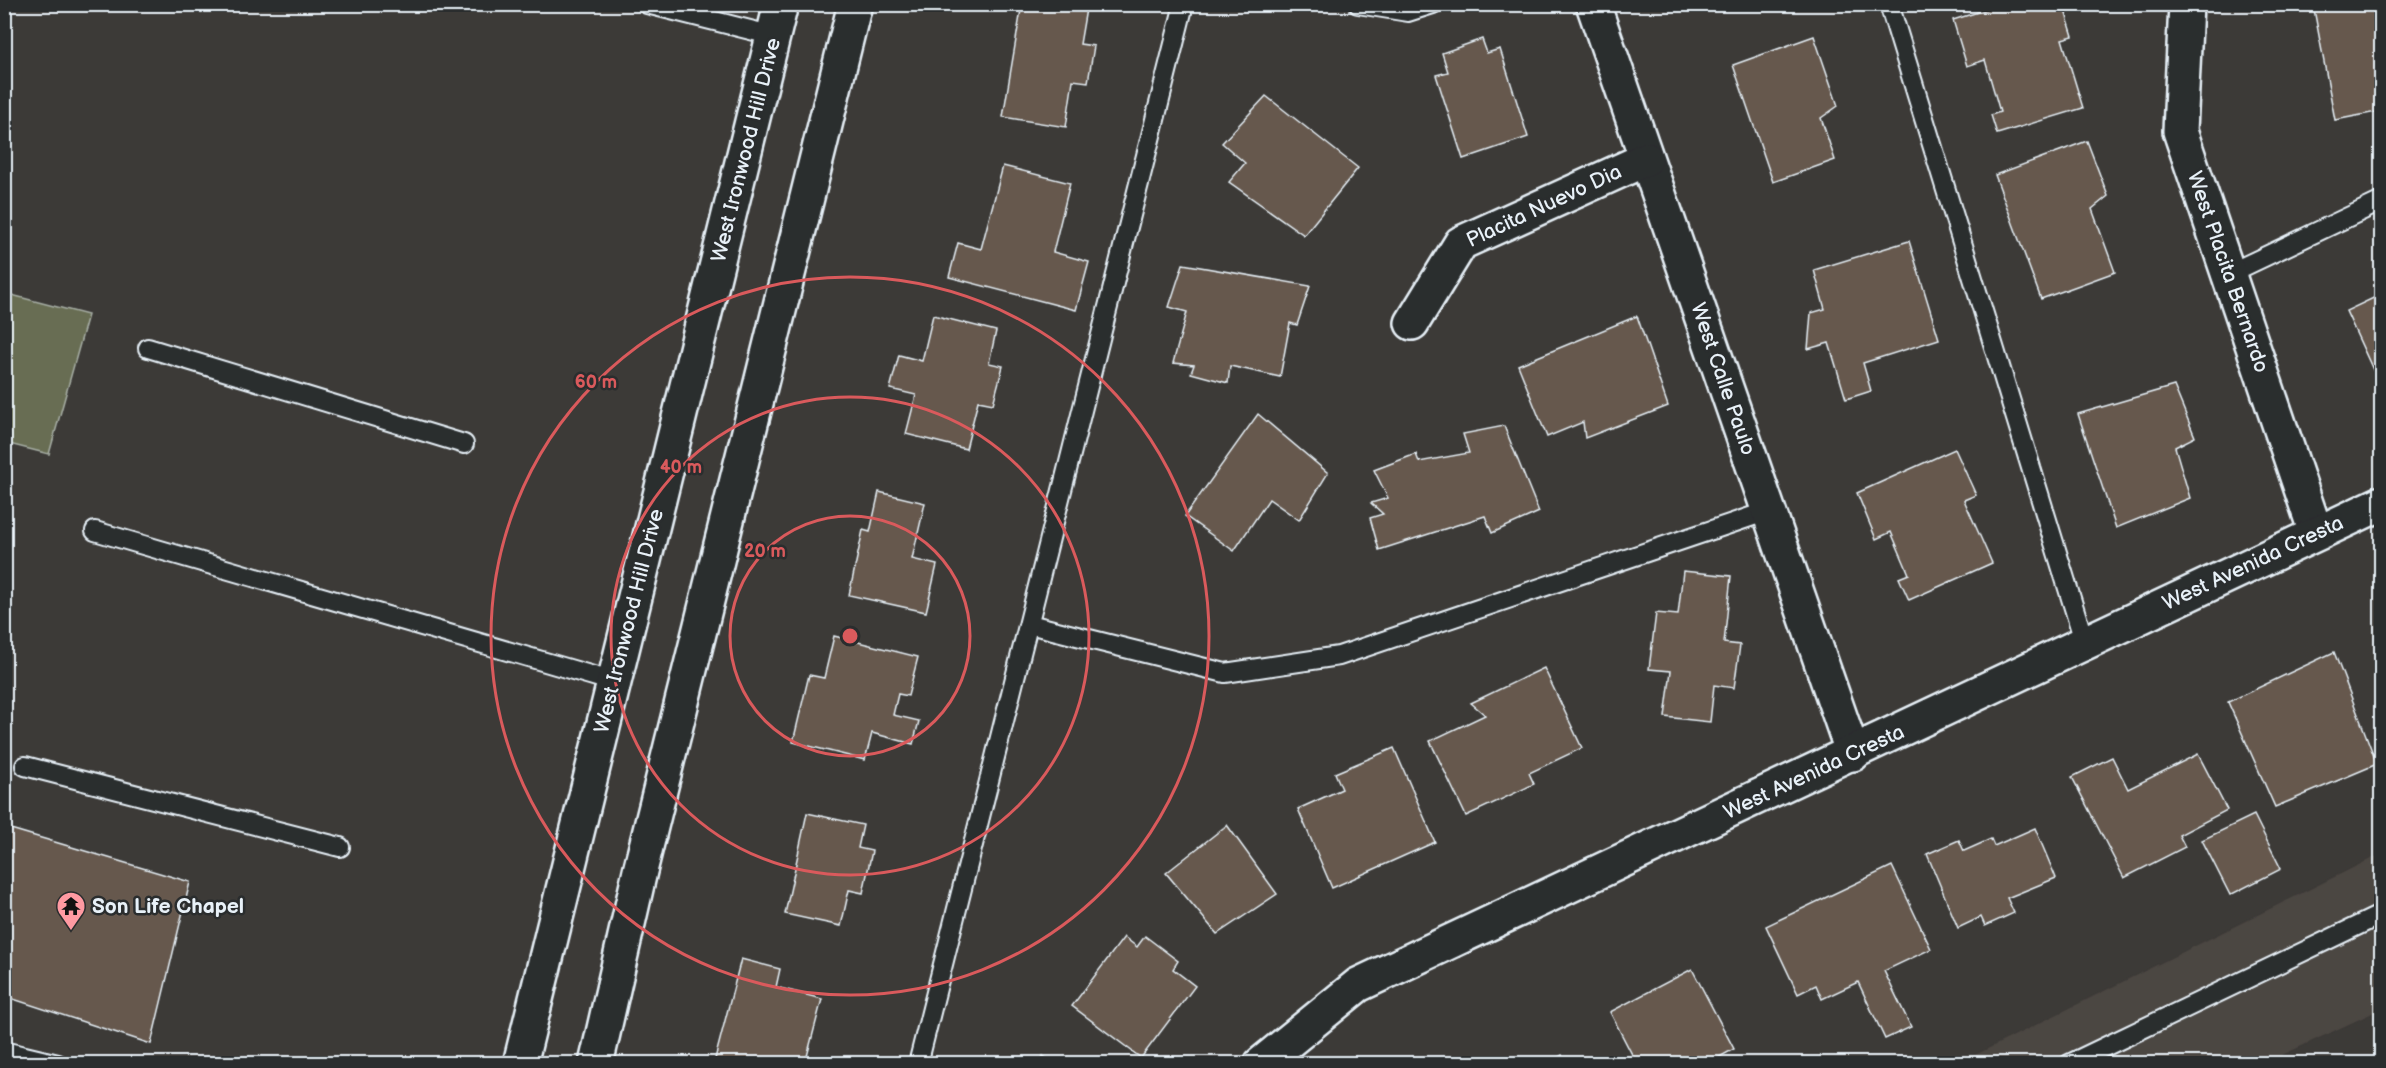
<svg xmlns="http://www.w3.org/2000/svg" width="2386" height="1068" viewBox="0 0 2386 1068" font-family="'Balsamiq Sans',sans-serif">
<style>
.built{fill:#4c4642}
.green{fill:#686d53;stroke:#a8afa6;stroke-width:1.5}
.building{fill:#66594d;stroke:#e8f1f8;stroke-width:1.5}
.lines{fill:none;stroke-linecap:round;stroke-linejoin:round}
.lane-casing{stroke:#e8f1f8;stroke-width:22}
.street-casing{stroke:#e8f1f8;stroke-width:38}
.secondary-casing{stroke:#e8f1f8;stroke-width:38}
.lane{stroke:#2a2d2e;stroke-width:18}
.street{stroke:#2a2d2e;stroke-width:33}
.secondary{stroke:#2a2d2e;stroke-width:33}
.ring{fill:none;stroke:#da5a5c;stroke-width:3}
.labels{text-anchor:middle;dominant-baseline:central;stroke-width:5;stroke-linejoin:round;paint-order:stroke}
.street-label{font-size:21px;fill:#e8f1f8;stroke:#2a2d2e}
.poi-label{font-size:21px;font-weight:bold;fill:#e8f1f8;stroke:#2a2d2e;text-anchor:start}
.centre{fill:#da5a5c;stroke:#2a2d2e;stroke-width:3}
.ring-label{font-size:18px;text-anchor:middle;font-weight:bold;fill:#da5a5c;stroke:#2a2d2e;stroke-width:5;stroke-linejoin:round;paint-order:stroke}
</style>
<rect width="100%" height="100%" fill="#3c3a37"/>
<filter id="ink" filterUnits="userSpaceOnUse"><feTurbulence type="fractalNoise" baseFrequency=".0167" numOctaves="2"/><feDisplacementMap in="SourceGraphic" scale="12" xChannelSelector="R" yChannelSelector="G"/><feConvolveMatrix kernelMatrix="1 2 1 2 8 2 1 2 1" color-interpolation-filters="sRGB"/></filter>
<g filter="url(#ink)">
<!-- built -->
<path class="built" d="M2381,854V1009L2265,1063L1957,1064Z"/>
<!-- green -->
<path class="green" d="M4,293L88,315L49,454L5,443Z"/>
<!-- building -->
<g class="building">
<path d="M1022,4H1058L1086,9L1080,44L1094,46L1088,82L1073,80L1066,127L1003,117Z"/>
<path d="M2003,4H2063L2073,36L2062,39L2083,108L1997,134L1991,115L2000,112L1985,60L1967,66L1953,20Z"/>
<path d="M2313,4H2382V111L2335,120Z"/>
<path d="M1814,36L1838,106L1821,118L1835,160L1773,182L1733,65Z"/>
<path d="M1482,39L1487,53L1500,49L1528,137L1463,159L1436,75L1448,72L1442,53Z"/>
<path d="M1266,96L1358,168L1304,235L1229,182L1245,163L1222,143Z"/>
<path d="M2087,141L2108,196L2092,209L2115,272L2041,299L1995,175Z"/>
<path d="M1003,166L1070,183L1053,252L1089,262L1076,310L949,277L958,243L981,249Z"/>
<path d="M1909,241L1939,339L1863,363L1871,391L1846,399L1829,343L1808,349L1811,313L1825,309L1814,270Z"/>
<path d="M1183,264L1310,286L1297,325L1290,323L1280,377L1230,366L1228,383L1191,373L1194,365L1173,363L1187,312L1169,307Z"/>
<path d="M2382,294V371L2375,374L2346,311Z"/>
<path d="M933,315L996,331L989,363L1003,366L993,404L978,401L966,449L906,434L916,395L890,389L899,355L922,361Z"/>
<path d="M1637,316L1668,406L1585,438L1583,422L1547,437L1518,365Z"/>
<path d="M2174,386L2195,437L2175,447L2190,498L2116,528L2078,414Z"/>
<path d="M1258,414L1328,473L1299,520L1269,499L1234,551L1185,516Z"/>
<path d="M1504,426L1539,512L1492,533L1485,516L1379,550L1370,518L1383,514L1371,503L1388,498L1374,470L1416,454L1419,462L1469,453L1463,434Z"/>
<path d="M1955,449L1976,495L1964,500L1992,563L1909,600L1899,578L1909,574L1891,532L1876,539L1857,493Z"/>
<path d="M879,492L925,503L912,559L937,565L926,612L849,595L863,530L870,532Z"/>
<path d="M1683,571L1731,576L1724,643L1740,645L1734,688L1714,685L1710,722L1665,717L1671,671L1649,669L1656,613L1678,615Z"/>
<path d="M834,636L918,657L908,696L898,694L893,715L919,721L913,744L872,733L865,760L793,742L809,675L824,678Z"/>
<path d="M2382,644V659L2376,647Z"/>
<path d="M2334,652L2377,764L2275,807L2228,702Z"/>
<path d="M1544,668L1582,748L1529,773L1534,784L1466,816L1430,741L1485,715L1471,703Z"/>
<path d="M1394,748L1435,842L1332,888L1298,809L1342,789L1335,773Z"/>
<path d="M2198,754L2227,810L2179,835L2185,847L2124,878L2072,777L2112,757L2128,789Z"/>
<path d="M807,813L863,825L858,848L872,851L863,893L849,890L841,926L785,914Z"/>
<path d="M2254,815L2281,869L2230,895L2202,840Z"/>
<path d="M1227,825L1277,894L1217,934L1166,873Z"/>
<path d="M4,827L190,882L151,1044L4,996Z"/>
<path d="M2035,828L2056,878L2007,898L2014,913L1985,926L1981,917L1958,928L1927,854L1959,840L1964,851L1991,839L1994,846Z"/>
<path d="M1892,866L1931,949L1884,971L1911,1027L1885,1039L1858,982L1822,999L1816,985L1798,994L1766,926Z"/>
<path d="M1145,936L1178,961L1173,969L1195,986L1141,1058L1072,1006L1124,937L1137,947Z"/>
<path d="M741,959L780,969L776,987L822,999L805,1064H735L715,1059Z"/>
<path d="M1692,969L1734,1049L1707,1064H1637L1610,1012Z"/>
<path d="M1562,1055L1566,1064H1547Z"/>
<path d="M1043,1056L1057,1064H1039Z"/>
</g>
<g class="lines">
<!-- lane casing -->
<g class="lane-casing">
<g id="lane">
<path d="M647,4L774,36"/>
<path d="M1358,4L1408,12L1433,4"/>
<path d="M1889,4L2085,644"/>
<path d="M2228,274L2382,201"/>
<path d="M148,348L464,444"/>
<path d="M95,531L614,682"/>
<path d="M1029,624L1225,673L1339,656L1768,511"/>
<path d="M25,766L340,847"/>
<path d="M4,1051L58,1064"/>
<path d="M918,1064L1184,4"/>
<path d="M2069,1064L2382,914"/>
</g>
</g>
<!-- street casing -->
<g class="street-casing">
<g id="street">
<path d="M1593,4L1853,754"/>
<path d="M2186,4L2180,131L2316,533"/>
<path d="M1412,323L1461,243L1646,159"/>
<path d="M596,1064L640,871L855,4"/>
<path d="M1261,1064L1358,985L2382,503"/>
</g>
</g>
<!-- secondary casing -->
<g class="secondary-casing">
<path id="secondary" d="M520,1064L781,4"/>
</g>
<!-- lane -->
<use href="#lane" class="lane"/>
<!-- street -->
<use href="#street" class="street"/>
<!-- secondary -->
<use href="#secondary" class="secondary"/>
</g>
</g>
<!-- distance rings -->
<g class="ring">
<circle cx="850" cy="636" r="120"/>
<circle cx="850" cy="636" r="239"/>
<circle cx="850" cy="636" r="359"/>
</g>
<!-- icons -->
<defs>
<g id="temple-pin" transform="scale(1.5)"><path d="M0 17L-7.5 6A9.5 9.5 0 1 1 7.5 6Z" fill="#ff9aa2" stroke="#2a2d2e"/><path d="M0-6L5-2H3V0L6.5 2.5H4V6H1.5V3h-3V6H-4V2.5H-6.5L-3 0V-2H-5Z" fill="#111"/></g>
</defs>
<g fill-rule="evenodd">
<use href="#temple-pin" x="71" y="906"/>
</g>
<g class="labels">
<!-- street labels -->
<g class="street-label">
<text transform="translate(746 150) rotate(-76)">West Ironwood Hill Drive</text>
<text transform="translate(1544 206) rotate(-25)">Placita Nuevo Dia</text>
<text transform="translate(2228 272) rotate(71)">West Placita Bernardo</text>
<text transform="translate(1723 379) rotate(71)">West Calle Paulo</text>
<text transform="translate(2253 563) rotate(-25)">West Avenida Cresta</text>
<text transform="translate(629 621) rotate(-76)">West Ironwood Hill Drive</text>
<text transform="translate(1814 772) rotate(-25)">West Avenida Cresta</text>
</g>
<!-- poi labels -->
<g class="poi-label">
<text x="92" y="906">Son Life Chapel</text>
</g>
</g>
<circle cx="850" cy="636" r="9" class="centre"/>
<g class="ring-label">
<text x="596" y="388">60 m</text>
<text x="681" y="473">40 m</text>
<text x="765" y="557">20 m</text>
</g>
<!-- margin -->
<rect width="2386" height="1068" fill="none" stroke="#2a2d2e" stroke-width="24"/>
<rect x="12" y="12" width="2362" height="1044" fill="none" stroke="#e8f1f8" stroke-width="2" filter="url(#ink)"/>
</svg>
